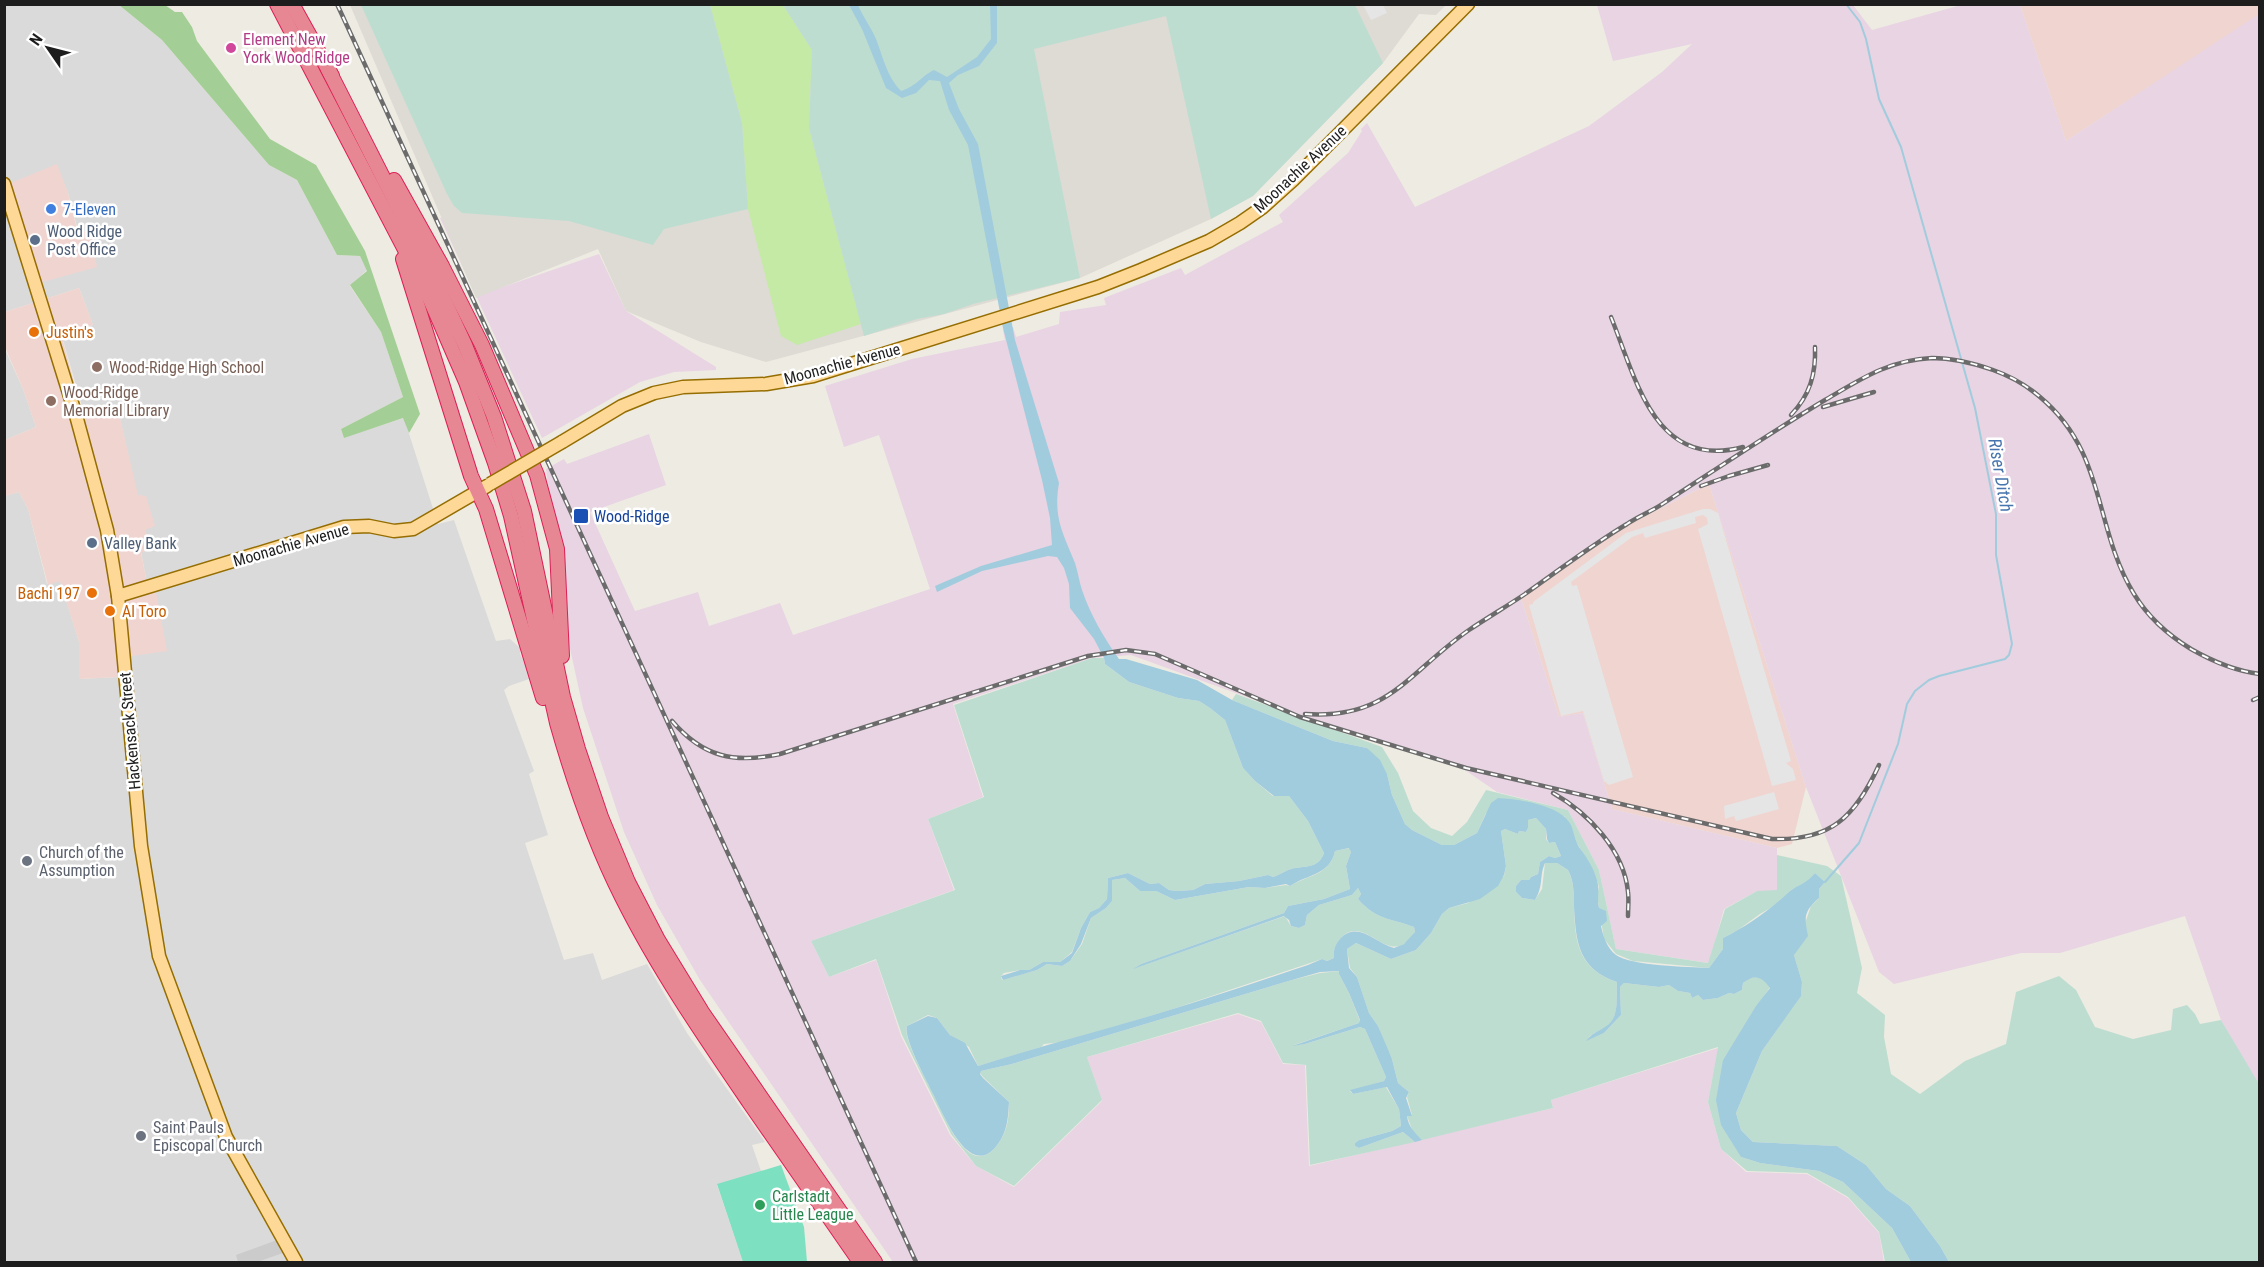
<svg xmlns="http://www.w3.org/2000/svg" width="2264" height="1267" viewBox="0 0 2264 1267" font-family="'Roboto Condensed',sans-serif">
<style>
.residential{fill:#dbdada;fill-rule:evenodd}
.commercial{fill:#f0d4d0}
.industrial{fill:#e8d4e3}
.religious{fill:#cbcbcb}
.airport{fill:#dddbd4}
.grass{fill:#c4eaa6}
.forest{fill:#a3cf96}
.wetland{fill:#beddd1}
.pitch{fill:#7de0c0}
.parking{fill:#e5e5e5}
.water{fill:#a1ccdd}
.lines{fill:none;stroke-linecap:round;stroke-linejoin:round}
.stream{stroke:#a1ccdd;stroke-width:2}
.major-casing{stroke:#956d00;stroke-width:15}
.highway-casing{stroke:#dc1f55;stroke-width:16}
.major{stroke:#fed897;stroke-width:12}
.highway{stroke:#e88794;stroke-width:14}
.rail-casing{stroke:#6b6b6b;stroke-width:4.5}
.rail{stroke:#fff;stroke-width:2;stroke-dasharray:7;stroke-linecap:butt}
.major-bridge-casing{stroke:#956d00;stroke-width:15;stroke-linecap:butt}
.major-bridge{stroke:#fed897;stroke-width:12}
.hotel-dot{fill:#d1479c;stroke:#fff;stroke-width:2}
.shop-dot{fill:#3f7fe0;stroke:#fff;stroke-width:2}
.service-dot{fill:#5c6f8a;stroke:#fff;stroke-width:2}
.food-dot{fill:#e8710a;stroke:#fff;stroke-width:2}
.education-dot{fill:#8d6e63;stroke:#fff;stroke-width:2}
.transit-dot{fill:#1a4fb4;stroke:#fff;stroke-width:2}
.worship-dot{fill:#6b7280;stroke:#fff;stroke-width:2}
.leisure-dot{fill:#2e9e5b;stroke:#fff;stroke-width:2}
.labels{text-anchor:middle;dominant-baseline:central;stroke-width:5;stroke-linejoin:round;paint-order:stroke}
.hotel-label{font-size:16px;fill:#b23c85;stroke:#fff;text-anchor:start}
.street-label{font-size:16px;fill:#1d1d1d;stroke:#fff}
.shop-label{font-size:16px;fill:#366cbe;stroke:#fff;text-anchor:start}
.service-label{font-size:16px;fill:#4e5e75;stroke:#fff;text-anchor:start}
.food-label{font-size:16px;fill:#c56008;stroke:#fff;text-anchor:start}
.education-label{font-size:16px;fill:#785e54;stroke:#fff;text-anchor:start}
.transit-label{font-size:16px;fill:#164399;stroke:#fff;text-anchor:start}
.worship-label{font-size:16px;fill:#5b616d;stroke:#fff;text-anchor:start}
.leisure-label{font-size:16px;fill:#27864d;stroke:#fff;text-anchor:start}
.water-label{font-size:18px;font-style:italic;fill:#4775ae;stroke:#fff}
</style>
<rect width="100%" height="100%" fill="#eeebe2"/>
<!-- residential -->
<g class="residential">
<path d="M5,5H119L162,40L269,165L297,180L337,255L360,256L367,270L350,286L381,332L403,397L341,429L344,437L404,418L438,524L454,520L496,641L510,639L520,648V654L532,678L509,686L504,690L534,771L529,774L548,835L525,843L564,960L593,953L602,980L647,964L687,1033L765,1142L752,1145L761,1171L717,1185L743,1262H5L4,496L19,492L28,509L47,584L60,580L79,642L80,679L118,677V658L156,592L149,594L141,552L145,530L118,410L86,420L61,333L93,325L79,288L5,312ZM56,164L68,193L79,234L89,232L34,273Z"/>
<path d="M4,347L23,389L36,427L5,440Z"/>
</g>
<!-- commercial -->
<g class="commercial">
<path d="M2259,4L2260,14L2066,141L2020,5Z"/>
<path d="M57,164L68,193L78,233L89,231L97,267L39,283L6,185Z"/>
<path d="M79,288L93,325L61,334L80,404L86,419L118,410L138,495L146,496L155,526L145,530L152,548L141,553L149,593L156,592L167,651L118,658L119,677L79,679V642L60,581L48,585L28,509L19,492L5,496V440L36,427L23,389L5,347V312Z"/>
<path d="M1709,484L1806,787L1792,844L1777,848L1612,809L1583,713L1559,717L1521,598L1629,524Z"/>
</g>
<!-- industrial -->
<g class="industrial">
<path d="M1597,5H1853L1872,30L1961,5H2020L2066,141L2259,14V1087L2221,1020L2185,916L2060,953H2021L1894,984L1879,972L1806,787L1709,484L1629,524L1521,598L1559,717L1583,713L1612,809L1777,848V891H1757L1724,909L1709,963L1616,949L1599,870L1568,810L1497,792L1462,768L1318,723L1131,655L1092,658L953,704L983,797L928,819L954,890L811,941L829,977L876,960L901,1036L950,1135L976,1166L1014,1187L1102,1101L1087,1057L1238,1014L1261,1022L1283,1064L1305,1065L1309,1166L1553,1108L1551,1100L1718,1048L1708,1102L1721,1149L1746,1172L1807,1174L1848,1198L1879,1233L1884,1262H893L700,980L657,905L624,832L583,708L569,644L546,469L564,459L567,464L649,434L666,485L590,512L635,611L698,592L709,626L780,603L793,635L930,589L879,435L844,447L825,386L912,359L1005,340L1003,330L1013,327L1016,337L1059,324L1060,312L1106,305L1104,298L1181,268L1185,275L1283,222L1279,215L1348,153L1362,131L1361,129L1367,123L1415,207L1589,126L1662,72L1692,44L1613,61Z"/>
<path d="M454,212L488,292L599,254L626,311L716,367V370L674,372L640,382L542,438L440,218Z"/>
</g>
<!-- religious -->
<path class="religious" d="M277,1240L283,1253L257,1262H238L236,1255Z"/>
<!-- airport -->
<path class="airport" d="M350,5H1446L1436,15L1419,14L1383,63L1253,196L1211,219L1080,278L766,362L701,342L626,311L598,249L476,298Z"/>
<!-- grass -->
<path class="grass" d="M710,5H783L812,50L809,128L861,324L797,345L781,336L748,209L742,123Z"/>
<!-- forest -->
<path class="forest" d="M119,5H165L175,12H182L192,27L197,41L270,139L316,165L365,251L420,414L409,433L403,418L344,438L341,429L403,397L381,332L350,285L367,271L360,256L337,255L297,180L269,165L162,40Z"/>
<!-- wetland -->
<g class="wetland">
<path d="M361,5H710L742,123L748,209L664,229L653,245L569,221L462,213L454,206L447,194Z"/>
<path d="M783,5H1355L1383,63L1253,196L1211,219L1166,16L1034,49L1080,278L973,304L944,314L917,319L864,336L809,128L812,50Z"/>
<path d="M1092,658H1104L1105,664L1129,682L1178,698L1199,701L1210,708L1225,720L1243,768L1255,781L1273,796H1289L1308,821L1324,853C1319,867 1309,866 1296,868C1289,868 1280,875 1273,877L1268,875L1239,881L1205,884L1193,890L1177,891L1169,890L1159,883L1150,884L1128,873L1108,878L1107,899L1099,908L1090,912L1081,928L1072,952L1060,962H1043L1029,970H1020L1004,973L1001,976L1002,980L1037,970L1047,964L1062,966L1070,961L1082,944L1091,918L1106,908L1112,901V880L1125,878L1140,891H1156L1175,900L1249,887L1265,888L1286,885L1290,886C1308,875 1330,875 1335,851L1350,848L1351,852L1346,866L1350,889L1324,899L1288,906L1284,913L1141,964L1135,968L1285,916L1291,926L1299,928L1305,925L1307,915L1319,905L1352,895L1358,888L1361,894L1358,899C1376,920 1390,918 1414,927L1415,932C1389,974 1365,908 1339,940C1335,946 1333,951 1334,958L1327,961L1322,959L1167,1011L1063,1042L1044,1044L1041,1047L978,1066L969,1047L950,1035L937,1018L928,1015L907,1026C902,1038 929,1084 935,1098C944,1115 967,1177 994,1149C1007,1134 1009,1121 1009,1102L983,1077L980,1073L981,1071L1012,1064L1292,980L1320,973L1340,971L1339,974L1349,993L1360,1021L1359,1023L1294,1045L1305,1044L1360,1027L1365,1029L1386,1077L1384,1081L1350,1091L1353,1094L1386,1087L1399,1109L1401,1126L1392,1131L1359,1140L1355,1143V1146L1359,1148L1403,1132L1415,1142L1310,1165L1306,1065L1283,1063L1261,1021L1238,1013L1087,1057L1102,1100L1014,1186L976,1166L951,1134L902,1035L876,959L829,977L811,941L955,890L928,819L984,797L954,705Z"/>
<path d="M1236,694L1382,747L1398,773L1413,811L1431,828L1452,836L1467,822L1486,790L1568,810L1599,870L1616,949L1708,963L1725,909L1757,891L1777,890V855L1827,866L1841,876L1862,968L1857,993L1885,1015L1884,1037L1891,1074L1920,1094L1965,1061L2006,1044L2016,992L2059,976L2076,990L2095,1027L2133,1039L2171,1030L2173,1009L2187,1005L2195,1014L2200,1024L2221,1020L2259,1084V1262H1949L1940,1246L1910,1206L1886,1189L1866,1165L1837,1146L1753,1142L1741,1130L1736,1113L1762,1051L1801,995L1802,982L1794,955L1811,906L1819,898V889L1825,882L1815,873L1808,882L1791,890L1781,902L1760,914L1738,930L1723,938V949L1709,968L1633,961L1616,954L1604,939L1597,895L1599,887L1595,874L1577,843L1570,824L1564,816L1486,813L1477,833L1454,845H1442L1412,830L1405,824L1392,795L1387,774L1367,748L1333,741L1232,700Z"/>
<path d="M1536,818L1546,829V839L1549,843L1555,842L1561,856L1555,858L1549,856L1540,862L1538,874L1531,877L1529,880H1521L1516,886V892L1522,898L1535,900L1542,889L1545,863H1557L1568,870C1574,882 1574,894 1574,907C1575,944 1579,969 1617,982C1616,997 1620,1018 1606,1027C1598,1032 1592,1032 1587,1040L1604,1033L1621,1015L1620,987L1624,983L1659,987L1669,985L1678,991L1690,993L1692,998L1698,995L1703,1000L1718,998L1729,993L1734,994L1742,990L1743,983C1754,974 1762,976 1770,987L1723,1060L1741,1157L1760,1163L1819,1171L1843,1182L1892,1228L1911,1262H1885L1879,1232L1848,1197L1807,1173L1747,1171L1721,1149L1708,1102L1718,1047L1551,1100L1553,1108L1422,1140L1413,1132L1407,1116L1412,1115L1407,1097L1409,1092L1398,1083L1392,1059L1385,1045L1378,1026L1369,1013L1357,977L1350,968L1347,949L1356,943L1391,959L1416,950L1431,933L1442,914L1449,908L1468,903L1504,876L1506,866L1501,831L1505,829L1518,834L1519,831L1526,832L1528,828V820Z"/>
</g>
<!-- pitch -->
<path class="pitch" d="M781,1165L804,1227L807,1262H743L717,1184Z"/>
<!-- parking -->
<g class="parking">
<path d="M1363,5H1383L1387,13L1371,20Z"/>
<path d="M1703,509H1710L1718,513L1791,761L1786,763L1793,769L1796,780L1772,786L1698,529L1708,524L1707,518L1703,515L1695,517L1696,523L1645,538L1643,533L1632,537L1571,582L1572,586L1577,585L1633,777L1609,785L1604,781L1583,711L1561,716L1529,605L1533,604V602L1626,533Z"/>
<path d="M1774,792L1779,809L1736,821L1734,816L1725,819L1724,806Z"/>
</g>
<!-- water -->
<path class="water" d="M849,5H858C863,17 871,27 876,39C883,57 887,77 901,91C917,86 920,77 934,70L947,77L977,57L991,39L990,5H997V43L979,66L958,75L949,83L959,109L978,144L1015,340L1059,483C1053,518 1063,533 1075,563C1078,572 1079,581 1082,590C1090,614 1104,638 1119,659H1126L1197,680L1232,700L1333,741L1367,748L1380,760L1387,774L1392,795L1405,824L1412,830L1442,845H1454L1477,833L1491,803L1498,798C1518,799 1561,805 1571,825C1574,832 1575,840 1579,847C1587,858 1596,871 1598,885C1599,892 1597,900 1599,908L1606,911L1607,921L1601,926C1603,936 1607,948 1616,955C1632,966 1688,967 1709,968L1723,949V938C1746,927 1771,909 1789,892C1798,884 1804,886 1815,873L1825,882L1819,889V898C1804,911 1804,917 1808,936L1794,955L1802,982L1801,996L1762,1051L1736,1113L1741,1130L1753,1142L1837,1146L1866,1165L1886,1189L1910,1206L1940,1246L1949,1262H1911L1892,1228L1843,1182L1819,1171L1760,1163L1741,1157L1721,1125L1716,1100L1723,1060L1756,1006L1770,988C1762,976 1754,974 1743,983L1742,990L1734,994L1729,993L1718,998L1703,1000L1698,995L1692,998L1690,993L1678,991L1669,985L1659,987L1624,983L1620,987L1621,1015L1604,1033L1586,1041C1592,1033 1597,1032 1605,1027C1620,1019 1616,997 1617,982C1579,969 1576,944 1574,907C1574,894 1574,881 1568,870L1557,863H1545C1539,876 1544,885 1535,900L1522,898L1516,892V886L1521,880H1529L1531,877L1538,874L1540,862L1549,856L1555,858L1561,856L1555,842L1549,843L1547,839L1546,829L1536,818L1528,820V828L1526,832L1519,831L1518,834L1505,829L1501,831L1506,866L1504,875L1498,886L1480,899L1449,908L1442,914L1431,933L1416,950L1391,959L1356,943L1347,949L1349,968L1357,977L1369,1013L1378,1026L1392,1059L1398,1083L1409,1092L1406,1098L1412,1116H1407C1408,1126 1415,1133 1422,1140L1415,1142L1403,1132L1359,1148L1355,1146V1143L1359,1140L1392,1131L1401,1126L1399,1109L1387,1087L1353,1094L1350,1090L1384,1081L1386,1077L1365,1029L1360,1027L1305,1044L1292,1046L1359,1023L1360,1020L1349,993L1339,974V971L1320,972L1292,980L1012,1064L981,1071L980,1074L983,1078L1009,1102C1008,1121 1007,1134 994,1149C967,1177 942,1111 933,1094C927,1081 903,1038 907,1026L928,1016L937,1018L950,1035L965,1043L978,1066C1040,1046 1101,1031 1163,1012C1212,997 1260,981 1308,965L1322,959L1327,961L1334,958C1333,951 1335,945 1339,940C1357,919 1375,943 1394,948L1404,944L1415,932L1414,927C1390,918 1376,920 1358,899L1361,894L1358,888L1352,895L1319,905L1307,915L1305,925L1299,928L1291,926L1289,920L1284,916L1133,969L1141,964L1284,913L1288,906L1324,899L1350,889L1346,866L1351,852L1349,848L1335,851C1330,875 1308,874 1290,886L1286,884L1265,888L1249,887L1175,900L1156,891H1140L1125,878L1112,880V901L1106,908L1091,918L1081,944L1070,961L1062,966L1047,964L1037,970L1003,980L1001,976L1020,970H1029L1043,962H1060L1072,953L1081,928L1090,912L1099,908L1107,899L1108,878L1128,873L1150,884L1159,883L1169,890L1177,891L1193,890L1205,884L1239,881L1268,875L1273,877C1280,875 1289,868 1296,868C1309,866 1319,867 1324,853L1308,821L1289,796H1274L1255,781L1243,768L1225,720L1210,708L1199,701L1178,698L1129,682L1105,664L1104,658L1094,639L1070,608L1069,584L1064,568L1057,557L1048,556L982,571L937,592L935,586L981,566L1052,545L1050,518L1042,480L1003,328L968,145L949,110L940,81L929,80L916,93L902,98L886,88L862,29Z"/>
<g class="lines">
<!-- stream -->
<path class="stream" d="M1825,882L1859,843L1898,744L1907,704L1915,691L1929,680L1939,676L2005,659L2009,655L2012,644L1996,555V514L1975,408L1901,147L1879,99L1866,39L1860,22L1846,4"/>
<!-- major casing -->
<g class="major-casing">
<g id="major">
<path d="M4,184L77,419L107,530L118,596L141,846L159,956L226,1137L296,1262"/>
<path d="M562,442L622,406L654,393L683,387L766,384L813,376L1098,287L1141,270L1209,241L1240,223L1263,207L1293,180L1468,4"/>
<path d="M118,596L344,527L369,526L394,531L413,529L487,486"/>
</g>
</g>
<!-- highway casing -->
<g class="highway-casing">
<g id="highway">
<path d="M277,4L426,290L466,382L495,463L511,516L557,723C574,783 594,842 622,897C658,969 704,1036 749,1102C786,1155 823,1209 860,1262"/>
<path d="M292,4L332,76"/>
<path d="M328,69L432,274L465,345L494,417L524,511L563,697L578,749L601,817L628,882L658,940L702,1012L875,1262"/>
<path d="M394,180L442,266L482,345L537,475L557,549L562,656"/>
<path d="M403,259L471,476L486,509L543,698"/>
</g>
</g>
<!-- major -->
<use href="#major" class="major"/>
<!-- highway -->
<use href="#highway" class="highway"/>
<!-- rail casing -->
<g class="rail-casing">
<g id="rail">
<path d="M337,4L916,1262"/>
<path d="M1611,317C1636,379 1655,471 1743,447"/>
<path d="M1823,407L1874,392"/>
<path d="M1791,415C1810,395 1816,374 1815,347"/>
<path d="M1701,486L1729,476L1768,465"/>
<path d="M2253,700L2260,697"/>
<path d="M1305,714C1389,720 1408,672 1469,630C1487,618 1507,606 1525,594C1559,570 1592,545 1627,524C1639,516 1652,511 1664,503C1718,468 1770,433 1825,400C1861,379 1889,360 1932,358C1953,358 1973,363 1993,370C2010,376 2026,385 2040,397C2107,453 2093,527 2134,594C2148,617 2168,635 2191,649C2212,661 2235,671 2260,674"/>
<path d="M672,721C703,757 734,764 780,754L1088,656L1126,650L1155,654L1300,717L1466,768L1772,839C1831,841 1855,817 1879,765"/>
<path d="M1553,793C1588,813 1624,850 1628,892C1629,900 1628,908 1628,916"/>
</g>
</g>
<!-- rail -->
<use href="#rail" class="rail"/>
<!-- major-bridge casing -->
<g class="major-bridge-casing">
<path id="major-bridge" d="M490,484L562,442"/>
</g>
<!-- major-bridge -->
<use href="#major-bridge" class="major-bridge"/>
</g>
<!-- markers -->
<circle class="hotel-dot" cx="231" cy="48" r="6"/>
<circle class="shop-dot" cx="51" cy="209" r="6"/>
<g class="service-dot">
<circle cx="35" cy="240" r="6"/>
<circle cx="92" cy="543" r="6"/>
</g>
<g class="food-dot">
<circle cx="34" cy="332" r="6"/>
<circle cx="92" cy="593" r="6"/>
<circle cx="110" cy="611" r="6"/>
</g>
<g class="education-dot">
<circle cx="97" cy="367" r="6"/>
<circle cx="51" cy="401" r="6"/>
</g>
<rect class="transit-dot" x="573" y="508" width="16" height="16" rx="3"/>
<g class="worship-dot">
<circle cx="27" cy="861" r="6"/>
<circle cx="141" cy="1136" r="6"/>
</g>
<circle class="leisure-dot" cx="760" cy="1205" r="6"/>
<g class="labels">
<!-- hotel labels -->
<g class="hotel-label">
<text x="243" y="39">Element New<tspan x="243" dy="18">York Wood Ridge</tspan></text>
</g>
<!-- street labels -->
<g class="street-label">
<text transform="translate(1300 169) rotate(-43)">Moonachie Avenue</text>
<text transform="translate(842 364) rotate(-15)">Moonachie Avenue</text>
<text transform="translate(291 545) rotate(-16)">Moonachie Avenue</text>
<text transform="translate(130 731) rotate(-95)">Hackensack Street</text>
</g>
<!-- shop labels -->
<g class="shop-label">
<text x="63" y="209">7-Eleven</text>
</g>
<!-- service labels -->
<g class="service-label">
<text x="47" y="231">Wood Ridge<tspan x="47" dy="18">Post Office</tspan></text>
<text x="104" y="543">Valley Bank</text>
</g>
<!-- food labels -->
<g class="food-label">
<text x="46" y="332">Justin's</text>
<text x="80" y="593" text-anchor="end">Bachi 197</text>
<text x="122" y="611">Al Toro</text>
</g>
<!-- education labels -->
<g class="education-label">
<text x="109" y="367">Wood-Ridge High School</text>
<text x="63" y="392">Wood-Ridge<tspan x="63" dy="18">Memorial Library</tspan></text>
</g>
<!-- transit labels -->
<g class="transit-label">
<text x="594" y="516">Wood-Ridge</text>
</g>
<!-- worship labels -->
<g class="worship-label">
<text x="39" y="852">Church of the<tspan x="39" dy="18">Assumption</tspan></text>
<text x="153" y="1127">Saint Pauls<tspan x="153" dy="18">Episcopal Church</tspan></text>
</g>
<!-- leisure labels -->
<g class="leisure-label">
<text x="772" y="1196">Carlstadt<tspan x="772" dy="18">Little League</tspan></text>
</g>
<!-- water labels -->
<g class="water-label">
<text transform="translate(2001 475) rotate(80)">Riser Ditch</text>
</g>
</g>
<!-- border -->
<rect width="2264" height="1267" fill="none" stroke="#1d1d1d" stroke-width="12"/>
<!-- north arrow -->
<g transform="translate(48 48) rotate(305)" stroke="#ffffff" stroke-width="4.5" paint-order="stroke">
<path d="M0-4.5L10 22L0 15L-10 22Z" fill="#1d1d1d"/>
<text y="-9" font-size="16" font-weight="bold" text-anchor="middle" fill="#1d1d1d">N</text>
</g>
</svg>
